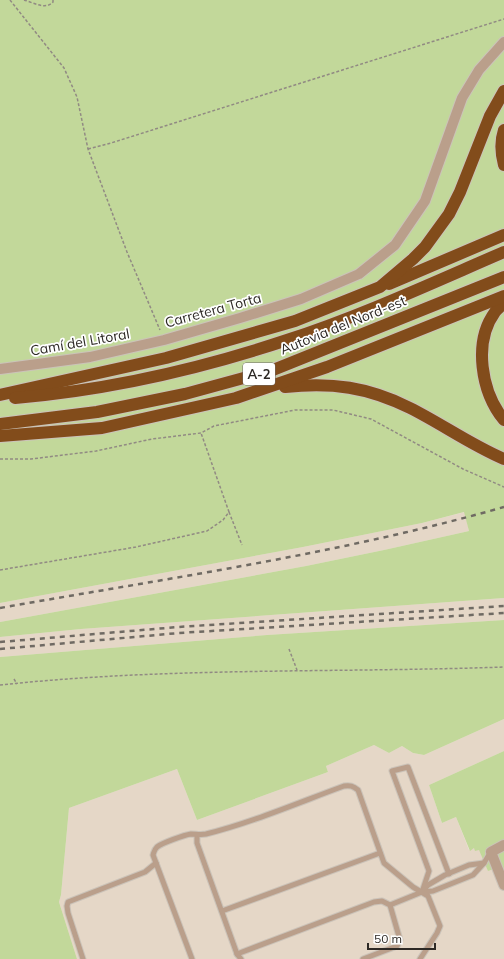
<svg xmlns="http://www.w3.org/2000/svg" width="504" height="959" viewBox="0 0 504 959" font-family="Mulish,sans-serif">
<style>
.built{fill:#e5d7c7}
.green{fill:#c2d89a}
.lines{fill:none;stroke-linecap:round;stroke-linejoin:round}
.lane-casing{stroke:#cbc3b9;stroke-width:7}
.street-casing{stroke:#cbc3b9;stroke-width:12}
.highway-casing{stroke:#cbc3b9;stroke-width:14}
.path{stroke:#918a83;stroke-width:1.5;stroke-dasharray:3 2;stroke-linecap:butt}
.lane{stroke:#ba9f8b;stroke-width:5}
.street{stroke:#ba9f8b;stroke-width:10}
.highway{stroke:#824c1b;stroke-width:12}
.rail{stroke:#6f6a63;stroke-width:2.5;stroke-dasharray:5 5;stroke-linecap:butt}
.labels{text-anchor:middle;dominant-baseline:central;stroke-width:3.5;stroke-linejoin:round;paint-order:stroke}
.shield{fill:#fff;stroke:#6c6966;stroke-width:1}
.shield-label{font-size:13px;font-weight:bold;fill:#2d2925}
.street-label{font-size:14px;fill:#2d2925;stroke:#fff}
</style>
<rect width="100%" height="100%" fill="#eee5da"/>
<!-- built -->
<g class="built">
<path d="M465,512L469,531L384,550L306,566L0,622V603L303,547L422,523Z"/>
<path d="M504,598V620L267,635L0,657V637L81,629Z"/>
<path d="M504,719V751L429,785L442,823L456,817L469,850L474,848L479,849L496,867L504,888V959H77L59,902L61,895L69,808L177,769L197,820L328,772L326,766L374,745L389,753L402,746L413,753L424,755Z"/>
</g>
<!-- green -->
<g class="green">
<path d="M0,0H504V598L81,629L0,637V622L306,566L384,550L469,531L464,512L422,523L303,547L0,603Z"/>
<path d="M504,620V719L424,755L413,753L402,746L389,753L374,745L326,766L328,772L197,820L177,769L69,808L61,895L59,902L77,959H0V657L267,635Z"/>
<path d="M504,751V888L496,868L488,871L479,850L475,851L474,848L470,851L456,817L442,823L429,785Z"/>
</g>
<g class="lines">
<!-- lane casing -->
<g class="lane-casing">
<g id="lane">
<path d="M197,835V843L237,954L241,959"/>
<path d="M422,892L429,871L392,771L408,767L449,874"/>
<path d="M423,892L433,891L473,875L484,863L490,853"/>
<path d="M390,905L422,892L428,885L445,875L469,865L484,863"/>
<path d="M222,911L380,853"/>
<path d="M237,954L374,902L382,901L390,905L400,940L397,946L363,959"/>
<path d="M83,959L68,913L67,906L68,902L145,872L156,863"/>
<path d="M192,959L153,855C154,852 154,850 157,847C162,843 184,835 191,834C196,834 201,835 206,834C251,823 300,802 344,786C350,785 353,786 358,790L384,863L413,887L428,896L440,926L437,933L420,959"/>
</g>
</g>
<!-- street casing -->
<g class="street-casing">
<g id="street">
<path d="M0,369L90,357L164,340L240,318L301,299L359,274L395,245L425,201L462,98L479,70L504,42"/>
<path d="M504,845L491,852L504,885"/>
</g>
</g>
<!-- highway casing -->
<g class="highway-casing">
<g id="highway">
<path d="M504,130C500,142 501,154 504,165"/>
<path d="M389,284L504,235"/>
<path d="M504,303C501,306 497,309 495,312C473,342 481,392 504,420"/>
<path d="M285,387C332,382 368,387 410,408C442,424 471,445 504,459"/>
<path d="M0,395L166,358L295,321L380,287L413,259L425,247L449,214L460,192L490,116L504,91"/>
<path d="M15,398C107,390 200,369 287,340C361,316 432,283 504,252"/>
<path d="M0,424L97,412L185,394L273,370L504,277"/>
<path d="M0,436L102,428L236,398L327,367L504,296"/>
</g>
</g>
<!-- path -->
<g class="path">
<path d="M10,0L64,68L77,97L88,149L127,252L160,330"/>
<path d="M24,0C34,3 46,10 53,2V0"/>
<path d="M88,149L111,143L504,19"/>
<path d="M0,459H31L96,451L152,439L201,433L214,426L295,410H333L371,419L463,469L504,487"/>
<path d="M229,512L242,545"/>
<path d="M0,570L136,547L207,531L223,520L229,512L201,433"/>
<path d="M289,649L297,670"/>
<path d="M14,679L17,684"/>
<path d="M0,685C167,667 336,673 504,667"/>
</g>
<!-- lane -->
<use href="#lane" class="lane"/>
<!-- street -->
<use href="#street" class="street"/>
<!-- highway -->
<use href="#highway" class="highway"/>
<!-- rail -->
<g class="rail">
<path d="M0,608C169,578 339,554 504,507"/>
<path d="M0,642L178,627L504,606"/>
<path d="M0,649L179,633L504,613"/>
</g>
</g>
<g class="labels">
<!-- shield labels -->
<rect class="shield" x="243" y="363" width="32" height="22" rx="3"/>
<g class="shield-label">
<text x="259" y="374">A-2</text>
</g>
<!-- street labels -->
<g class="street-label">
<text transform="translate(213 310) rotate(-15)">Carretera Torta</text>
<text transform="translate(343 325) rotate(-22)">Autovia del Nord-est</text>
<text transform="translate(80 342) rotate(-10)">Camí del Litoral</text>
</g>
</g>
<!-- scale -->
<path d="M368 943v6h67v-6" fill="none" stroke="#2d2925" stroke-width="2"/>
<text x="374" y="943" font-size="12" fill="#2d2925" stroke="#ffffff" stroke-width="3" paint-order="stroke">50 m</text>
</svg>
